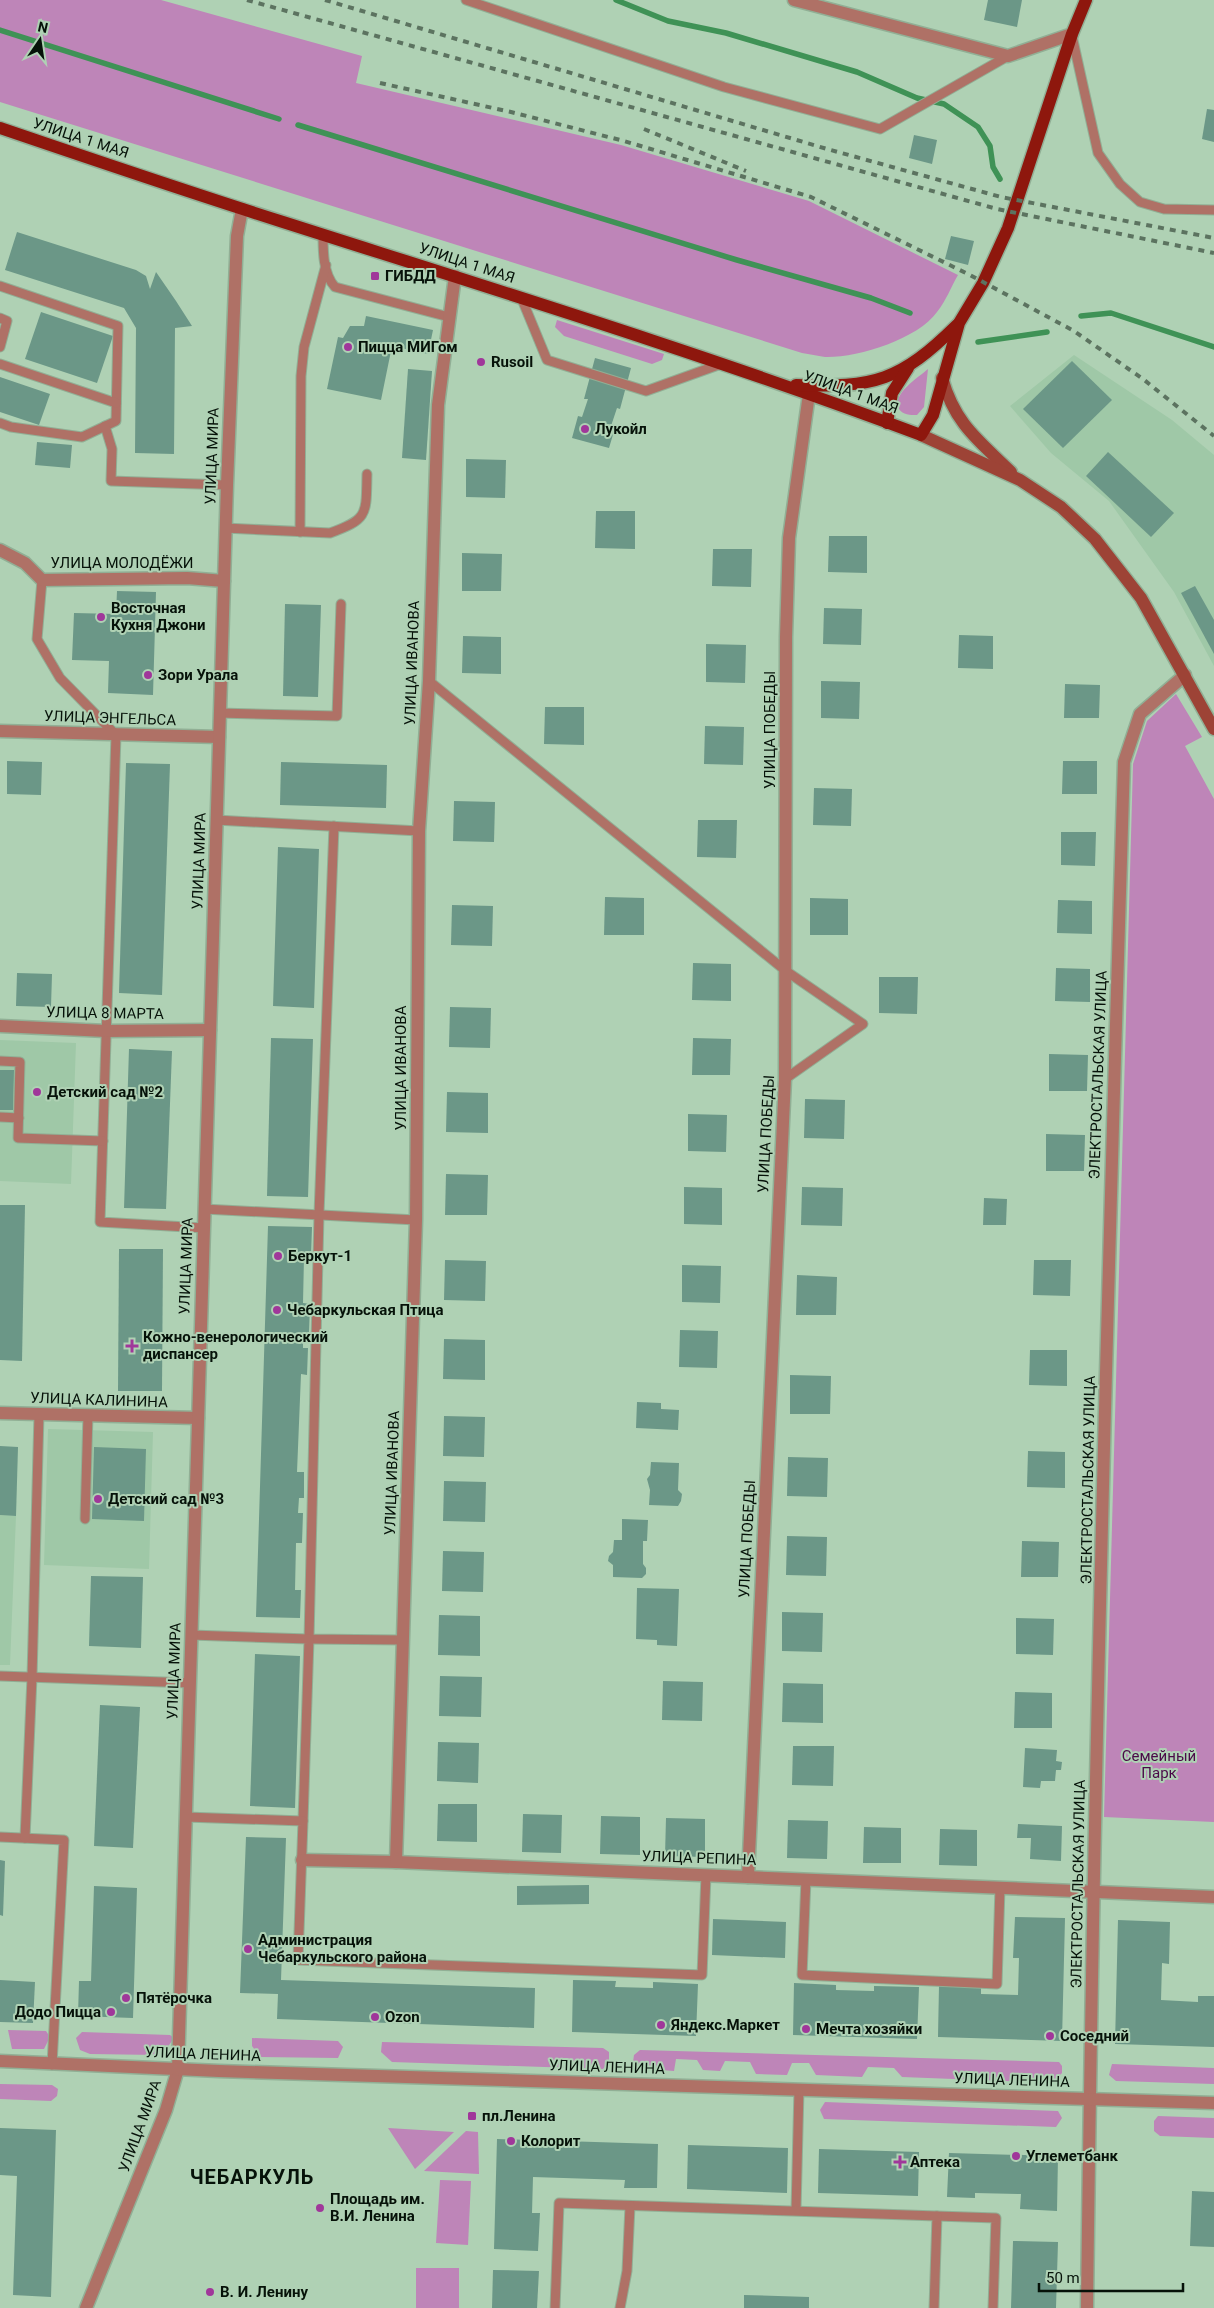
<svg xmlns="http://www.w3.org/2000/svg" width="1214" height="2308" viewBox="0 0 1214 2308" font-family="Roboto,sans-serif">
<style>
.built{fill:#9fc8a7}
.green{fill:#be85b8}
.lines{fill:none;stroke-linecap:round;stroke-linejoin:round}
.stream{stroke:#3f9256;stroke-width:5.5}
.building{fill:#6b9787}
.service-casing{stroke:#91af95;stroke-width:11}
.minor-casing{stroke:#91af95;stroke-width:15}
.tertiary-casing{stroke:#91af95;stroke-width:15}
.secondary-casing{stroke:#91af95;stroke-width:15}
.primary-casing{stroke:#91af95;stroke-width:15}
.service{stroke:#af7166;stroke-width:9}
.minor{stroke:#af7166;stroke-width:12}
.tertiary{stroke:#af7166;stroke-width:12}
.secondary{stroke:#9d4336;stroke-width:12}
.primary{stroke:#8e170d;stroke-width:12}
.rail{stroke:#5c7360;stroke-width:4;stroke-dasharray:6 6;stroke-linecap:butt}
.poi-dot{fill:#a0379a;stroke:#afd1b4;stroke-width:2}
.labels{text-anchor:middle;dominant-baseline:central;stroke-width:4;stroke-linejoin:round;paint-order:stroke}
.street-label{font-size:15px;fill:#061209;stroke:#afd1b4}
.poi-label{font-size:15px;font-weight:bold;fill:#061209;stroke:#afd1b4;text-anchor:start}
.park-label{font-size:15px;fill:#4b0948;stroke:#afd1b4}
.district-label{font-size:20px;font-weight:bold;letter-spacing:1px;fill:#061209;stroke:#afd1b4}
</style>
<rect width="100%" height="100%" fill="#afd1b4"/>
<!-- built -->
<g class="built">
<path d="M1074,355L1172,420L1214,455V666L1174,592L1109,501L1051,453L1010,406Z"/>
<path d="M0,1040L76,1043L71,1184L0,1181Z"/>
<path d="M48,1429L153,1432L149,1569L44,1565Z"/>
<path d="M0,1515L16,1516L10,1665H0Z"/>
</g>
<!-- green -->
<g class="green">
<path d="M0,0H161L362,56L356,83L621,145L809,201L958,275C951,287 946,301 937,312C918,339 857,358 825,357C817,356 810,354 802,353L0,102Z"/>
<path d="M557,320L664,354L662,360L652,364L564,336L555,327Z"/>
<path d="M928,369L924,407L917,415C910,415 903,415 899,409C891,394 919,377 928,369Z"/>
<path d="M1176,694L1202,737L1185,746L1214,799V1822L1104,1817L1133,764L1147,721Z"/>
<path d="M8,2030L46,2031L50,2037L44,2049H12Z"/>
<path d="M82,2032L170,2035L174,2038L167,2048L157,2055L90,2054L80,2050L76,2038Z"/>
<path d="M252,2038L338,2041L343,2047L338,2058L260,2057L252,2046Z"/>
<path d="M382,2042L603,2048L609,2052V2061L603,2069L392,2062L381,2052Z"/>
<path d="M640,2050L1059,2062L1062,2066V2073L1053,2083L902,2077L894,2068L868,2067L862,2077L816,2075L809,2063H792L787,2075L756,2074L750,2062L725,2061L720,2071L703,2070L697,2060L676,2059L674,2071L637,2068L633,2062L634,2055Z"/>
<path d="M1112,2064L1214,2068V2084L1116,2081L1109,2075Z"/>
<path d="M0,2084L52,2085L58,2089L57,2096L51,2101L0,2099Z"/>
<path d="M825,2102L1058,2111L1062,2118L1056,2127L824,2119L820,2110Z"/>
<path d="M1158,2116L1214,2118V2138L1160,2136L1154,2131V2121Z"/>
<path d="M388,2128L454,2132L415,2169Z"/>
<path d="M466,2131L478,2132L479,2174L424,2171Z"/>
<path d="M440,2180L471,2181L468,2245L436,2243Z"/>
<rect x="416" y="2268" width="43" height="40"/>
</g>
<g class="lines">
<!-- stream -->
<g class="stream">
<path d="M616,0L668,21L726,33L857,72L917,98L944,104L978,127L990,146L993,167L1000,179"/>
<path d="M0,30L279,119"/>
<path d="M298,125L737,260L871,298L910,313"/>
<path d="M1081,316L1111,313L1214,347"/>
<path d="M978,342L1047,332"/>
</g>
</g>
<!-- building -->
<g class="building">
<path d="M988,0H1022L1017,27L984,20Z"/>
<path d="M1207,109L1214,110V142L1202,139Z"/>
<path d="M914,135L937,140L932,164L909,158Z"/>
<path d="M17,232L136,270L146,276L150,289L156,272L176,301L192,326L175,328L174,454L135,453L136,328L124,308L5,270Z"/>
<path d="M951,236L974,241L968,265L945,259Z"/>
<path d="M41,312L113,336L97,383L25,359Z"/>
<path d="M366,316L433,330L428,354L392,346L381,400L327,389L338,337L343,338L350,326H364Z"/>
<path d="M595,358L631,368L620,409L617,408L611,426L615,428L609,448L572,438L578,416L582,417L588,399H584Z"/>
<path d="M1072,361L1112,400L1063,448L1023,409Z"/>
<path d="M408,369L432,371L426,460L402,458Z"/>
<path d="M0,377L50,394L39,425L0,412Z"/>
<path d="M37,442L72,445L70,468L35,465Z"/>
<path d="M1108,452L1174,513L1151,537L1086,476Z"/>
<path d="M466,459L506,460L505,498L466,497Z"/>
<path d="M596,511H635V549L595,548Z"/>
<path d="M829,536H867V573L828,572Z"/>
<path d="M713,549H752L751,587L712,586Z"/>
<path d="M462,553L502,554L501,591H462Z"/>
<path d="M1195,586L1214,620V654L1181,593Z"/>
<path d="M117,591L156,592L153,695L108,693L109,661L72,660L74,613L116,614Z"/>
<path d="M285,604L321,605L318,697L283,696Z"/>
<path d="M824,608L862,609L861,645L823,644Z"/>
<path d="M959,635L993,636V669L958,668Z"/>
<path d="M463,636L501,637V674L462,673Z"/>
<path d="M706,644L746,645L745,683L706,682Z"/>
<path d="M821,681L860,682L859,719L821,718Z"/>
<path d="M1065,684L1100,685L1099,718H1064Z"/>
<path d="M545,707H584V745L544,744Z"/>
<path d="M705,726L744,727L743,765L704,764Z"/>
<path d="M7,761L42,762L41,795L7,794Z"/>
<path d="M1063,761H1097V794H1062Z"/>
<path d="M281,762L387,765L386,808L280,805Z"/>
<path d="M126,763L170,764L162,995L119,993Z"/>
<path d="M814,788L852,789L851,826L813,825Z"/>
<path d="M454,801L495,802L494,842L453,841Z"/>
<path d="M698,820H737L736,858L697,857Z"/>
<path d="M1061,832H1096L1095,866L1061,865Z"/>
<path d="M278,847L319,849L314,1008L273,1006Z"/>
<path d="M605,897L644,898V935H604Z"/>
<path d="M810,898L848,899V935H810Z"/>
<path d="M1058,900L1092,901V934L1057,933Z"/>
<path d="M452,905L493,906L492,946L451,945Z"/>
<path d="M693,963L731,964V1001L692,1000Z"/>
<path d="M1056,968L1090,969V1002L1055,1001Z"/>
<path d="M17,973L52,974L51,1007L16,1006Z"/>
<path d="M879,977H918L917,1014L879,1013Z"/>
<path d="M450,1007L491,1008L490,1048L449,1047Z"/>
<path d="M271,1038L313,1039L308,1197L267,1196Z"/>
<path d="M693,1038L731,1039L730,1075H692Z"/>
<path d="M129,1049L172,1051L166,1209L124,1208Z"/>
<path d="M1049,1054L1088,1055L1087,1091H1049Z"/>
<path d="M0,1070H14L13,1110H0Z"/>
<path d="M447,1092L488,1093V1133L446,1132Z"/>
<path d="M805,1099L845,1100L844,1139L804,1138Z"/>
<path d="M688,1114L727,1115L726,1152L688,1151Z"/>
<path d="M1046,1134L1085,1135L1084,1171H1046Z"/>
<path d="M446,1174L488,1175L487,1215H445Z"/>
<path d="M684,1187L722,1188V1225L684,1224Z"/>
<path d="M802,1187L843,1188L842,1226L801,1225Z"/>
<path d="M984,1198L1007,1199L1006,1225H983Z"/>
<path d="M0,1205H25L22,1361L0,1360Z"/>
<path d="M268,1226L312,1227L311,1257H304L303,1303L310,1304L309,1333H303V1348H308L307,1375L301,1374L297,1472H304V1498H299L298,1513H303L302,1543H296L295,1590H301L300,1618L256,1617Z"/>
<path d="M119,1249H163L162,1391H118Z"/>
<path d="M445,1260L486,1261L485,1301L444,1300Z"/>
<path d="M1034,1260H1071L1070,1296L1033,1295Z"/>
<path d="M682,1265L721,1266L720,1303L682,1302Z"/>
<path d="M797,1275L837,1277L836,1315H796Z"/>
<path d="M680,1330L718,1331L717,1368L679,1367Z"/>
<path d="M444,1339L485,1340V1380L443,1379Z"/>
<path d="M1030,1350H1067V1386L1029,1385Z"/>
<path d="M790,1375L831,1376L830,1414H790Z"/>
<path d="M637,1402L661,1403V1409L679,1410L678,1430L636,1428Z"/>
<path d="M444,1416L485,1417L484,1457L443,1456Z"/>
<path d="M0,1446L18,1447L16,1516L0,1515Z"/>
<path d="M94,1447L146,1449L144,1521L92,1519Z"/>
<path d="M1028,1451L1065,1452V1488L1027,1487Z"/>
<path d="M788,1457L828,1458L827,1497L787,1496Z"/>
<path d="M651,1462L679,1463L678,1490L682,1494L681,1501L678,1506L649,1505L650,1490L647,1479L650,1475Z"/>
<path d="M444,1481L486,1482L485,1522L443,1521Z"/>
<path d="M622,1519L648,1520L647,1541H643V1564L646,1568V1574L642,1578L613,1577V1565L608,1561L609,1556L613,1552L614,1540H622Z"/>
<path d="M787,1536L827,1537L826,1576L786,1575Z"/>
<path d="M1022,1541L1059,1542L1058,1577H1021Z"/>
<path d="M443,1551L484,1552L483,1592L442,1591Z"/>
<path d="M91,1576L143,1577L141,1648L89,1646Z"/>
<path d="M637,1588L679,1589L677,1646L657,1645V1640L636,1639Z"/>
<path d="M782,1612L823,1613L822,1652L782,1651Z"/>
<path d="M439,1615L480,1616V1656L438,1655Z"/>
<path d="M1016,1618L1054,1619L1053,1655L1016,1654Z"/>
<path d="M255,1654L300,1656L295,1808L250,1806Z"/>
<path d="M440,1676L482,1677L481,1717L439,1716Z"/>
<path d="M663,1681L703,1682L702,1721L662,1720Z"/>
<path d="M783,1683L823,1684V1723L782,1722Z"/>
<path d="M1015,1692L1052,1693V1728H1014Z"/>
<path d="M100,1705L140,1707L133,1848L94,1846Z"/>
<path d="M438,1742L479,1743L478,1783L437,1781Z"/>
<path d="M793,1746H834L833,1786L792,1785Z"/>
<path d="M1025,1748L1057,1750L1056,1761L1062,1762L1061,1770H1056L1055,1781H1041L1040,1788L1023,1787Z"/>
<path d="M438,1804H477V1842L437,1841Z"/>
<path d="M523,1814L562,1815L561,1853L522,1852Z"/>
<path d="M601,1816L640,1817V1855L600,1854Z"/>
<path d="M666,1818L705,1819V1857L665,1856Z"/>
<path d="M788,1820L828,1821L827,1859L787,1858Z"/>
<path d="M1018,1824L1062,1826L1061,1861L1030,1859L1031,1838H1017Z"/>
<path d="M864,1827L901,1828V1863H863Z"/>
<path d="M940,1829L977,1830V1866L939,1865Z"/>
<path d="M246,1837L286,1838L281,1980L535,1988L534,2028L277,2019L278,1994L240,1993Z"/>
<path d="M0,1860L5,1861L3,1916L0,1915Z"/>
<path d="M589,1885V1904L517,1905V1886Z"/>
<path d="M94,1886L137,1888L133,2018L78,2016L79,1981H91Z"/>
<path d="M1015,1917L1065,1918L1062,2041L938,2037L939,1986L981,1987V1994L1018,1995L1019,1958H1013Z"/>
<path d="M713,1919L786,1922L785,1958L712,1955Z"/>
<path d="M1118,1920L1170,1922L1169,1964L1162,1963L1161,2000L1198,2002V1996H1214V2047L1115,2044Z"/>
<path d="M0,1980L35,1982L33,2023L0,2022Z"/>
<path d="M573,1980L616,1981L615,1987L653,1988V1982L698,1984L696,2036L572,2032Z"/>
<path d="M794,1983L836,1985V1990L874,1991V1986L919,1987L917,2039L793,2035Z"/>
<path d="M0,2128L56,2130L51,2297L13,2295L17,2176L0,2175Z"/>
<path d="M497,2139L658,2144L657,2188H624L625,2180L533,2177L532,2213H540L538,2251L494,2249Z"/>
<path d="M688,2145L788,2148L787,2193L687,2189Z"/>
<path d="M819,2149L919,2152L918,2196L818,2193Z"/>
<path d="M949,2153L1058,2156L1057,2211L1020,2209L1021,2194L975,2193V2198L947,2197Z"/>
<path d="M1192,2191L1214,2192V2247L1190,2246Z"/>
<path d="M1013,2241L1058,2242L1056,2308H1011Z"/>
<path d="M493,2270L539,2271L537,2308H492Z"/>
<path d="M744,2295L809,2297V2308H744Z"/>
</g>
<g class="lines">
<!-- service casing -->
<g class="service-casing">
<g id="service">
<path d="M466,0L724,87L880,129L1008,56"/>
<path d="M1072,36L1098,153L1120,184L1140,202L1164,209L1214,210"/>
<path d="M323,234C323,251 323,274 335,287L449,317"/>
<path d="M0,286L118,326L116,421L82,437L11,427L0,423"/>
<path d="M521,297L547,360L646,391L721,364"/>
<path d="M0,318L7,321L0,347"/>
<path d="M0,364L116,403"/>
<path d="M105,426L112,449L111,481L227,485"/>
<path d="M225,528L330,533C369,519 366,514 367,474"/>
<path d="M300,532L301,376L304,347L326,265"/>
<path d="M42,580L37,639L60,678L116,735L100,1222L204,1228"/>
<path d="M429,681L786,971L863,1024L785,1079"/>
<path d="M219,713L337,716L341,604"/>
<path d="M216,820L419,831"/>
<path d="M334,826L319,1214L309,1639L403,1640"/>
<path d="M0,1061L20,1062L18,1138L103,1141"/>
<path d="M0,1117L19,1118"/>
<path d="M204,1209L416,1220"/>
<path d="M85,1519L88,1415"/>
<path d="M191,1635L309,1639L303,1821"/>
<path d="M0,1676L190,1683"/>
<path d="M186,1817L303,1821L298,1960L702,1975L706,1875"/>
<path d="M0,1837L64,1840L52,2065"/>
<path d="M25,1838L32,1677L39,1414"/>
<path d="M806,1879L802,1975L997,1984L1000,1887"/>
<path d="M796,2210L799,2089"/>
<path d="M937,2216L996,2218L993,2308"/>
<path d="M555,2308L559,2203L937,2216L934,2308"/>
<path d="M620,2308L627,2271L630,2206"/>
</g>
</g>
<!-- minor casing -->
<g class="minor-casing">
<g id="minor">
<path d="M794,0L1008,56L1072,34"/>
<path d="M0,550L25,563L42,580L187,578L224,581"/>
<path d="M0,731L219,737"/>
<path d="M0,1026L106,1031L210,1030"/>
<path d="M0,1413L198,1418"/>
<path d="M302,1860L396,1862L1214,1897"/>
<path d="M396,1862L416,1220L419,831L429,681L438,405L455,276"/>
<path d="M748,1877L785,1079L786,637L789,538L809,394"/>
<path d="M86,2308L166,2110L178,2069L227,485L237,236L242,209"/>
<path d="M1087,2308C1093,1793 1108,1277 1124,762L1140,714L1185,675"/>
</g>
</g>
<!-- tertiary casing -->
<g class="tertiary-casing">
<path id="tertiary" d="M0,2061L219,2071L1214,2103"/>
</g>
<!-- secondary casing -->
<g class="secondary-casing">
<g id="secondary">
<path d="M942,378C955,424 978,440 1011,472"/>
<path d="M921,435L1020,480L1061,507L1095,539L1141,598L1214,729"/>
</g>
</g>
<!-- primary casing -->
<g class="primary-casing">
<g id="primary">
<path d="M0,128C94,160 188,192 283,222C496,290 711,356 921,435L933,415L959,323L983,283L1008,228L1072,34L1086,0"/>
<path d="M796,385C875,388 900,381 957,325"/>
<path d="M887,423L892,393L908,368"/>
</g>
</g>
<!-- service -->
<use href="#service" class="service"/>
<!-- minor -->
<use href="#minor" class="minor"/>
<!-- tertiary -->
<use href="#tertiary" class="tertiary"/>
<!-- secondary -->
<use href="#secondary" class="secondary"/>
<!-- primary -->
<use href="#primary" class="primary"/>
<!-- rail -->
<g class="rail">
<path d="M247,0L997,209L1214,253"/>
<path d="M325,0L827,149L1001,197L1214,238"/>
<path d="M380,83L511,112L624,141L811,197L970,275L1074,331L1143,379L1214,436"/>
<path d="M644,129L746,171"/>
</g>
</g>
<!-- markers -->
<g class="poi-dot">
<rect x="370" y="271" width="10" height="10" rx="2.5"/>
<circle cx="348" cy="347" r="5"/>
<circle cx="481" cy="362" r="5"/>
<circle cx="585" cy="429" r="5"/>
<circle cx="101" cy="617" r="5"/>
<circle cx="148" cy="675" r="5"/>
<circle cx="37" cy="1092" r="5"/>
<circle cx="278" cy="1256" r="5"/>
<circle cx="277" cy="1310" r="5"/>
<path d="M129.5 1338.5h5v5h5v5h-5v5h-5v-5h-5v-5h5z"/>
<circle cx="98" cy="1499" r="5"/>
<circle cx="248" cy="1949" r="5"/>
<circle cx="126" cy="1998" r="5"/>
<circle cx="111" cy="2012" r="5"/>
<circle cx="375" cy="2017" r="5"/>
<circle cx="661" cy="2025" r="5"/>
<circle cx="806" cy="2029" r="5"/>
<circle cx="1050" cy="2036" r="5"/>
<rect x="467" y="2111" width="10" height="10" rx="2.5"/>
<circle cx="511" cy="2141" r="5"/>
<circle cx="1016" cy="2156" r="5"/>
<path d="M897.5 2154.5h5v5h5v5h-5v5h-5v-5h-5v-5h5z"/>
<circle cx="320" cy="2208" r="5"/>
<circle cx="210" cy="2292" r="5"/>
</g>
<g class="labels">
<!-- street labels -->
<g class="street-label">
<text transform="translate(81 138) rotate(18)">УЛИЦА 1 МАЯ</text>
<text transform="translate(467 263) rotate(18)">УЛИЦА 1 МАЯ</text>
<text transform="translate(851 392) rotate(20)">УЛИЦА 1 МАЯ</text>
<text transform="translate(212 456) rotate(-88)">УЛИЦА МИРА</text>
<text x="122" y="563">УЛИЦА МОЛОДЁЖИ</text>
<text transform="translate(412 663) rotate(-88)">УЛИЦА ИВАНОВА</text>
<text transform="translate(110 718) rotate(2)">УЛИЦА ЭНГЕЛЬСА</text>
<text transform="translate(770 730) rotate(-90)">УЛИЦА ПОБЕДЫ</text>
<text transform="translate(199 861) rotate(-88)">УЛИЦА МИРА</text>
<text transform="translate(105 1013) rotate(1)">УЛИЦА 8 МАРТА</text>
<text transform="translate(401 1068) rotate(-90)">УЛИЦА ИВАНОВА</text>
<text transform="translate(1098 1075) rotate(-88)">ЭЛЕКТРОСТАЛЬСКАЯ УЛИЦА</text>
<text transform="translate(766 1134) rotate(-87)">УЛИЦА ПОБЕДЫ</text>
<text transform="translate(186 1266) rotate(-88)">УЛИЦА МИРА</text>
<text transform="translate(99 1400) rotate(2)">УЛИЦА КАЛИНИНА</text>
<text transform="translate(392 1473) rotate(-88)">УЛИЦА ИВАНОВА</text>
<text transform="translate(1088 1480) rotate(-89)">ЭЛЕКТРОСТАЛЬСКАЯ УЛИЦА</text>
<text transform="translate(747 1539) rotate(-87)">УЛИЦА ПОБЕДЫ</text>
<text transform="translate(174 1671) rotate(-88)">УЛИЦА МИРА</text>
<text transform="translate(699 1858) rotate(2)">УЛИЦА РЕПИНА</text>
<text transform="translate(1078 1884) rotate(-89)">ЭЛЕКТРОСТАЛЬСКАЯ УЛИЦА</text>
<text transform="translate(203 2054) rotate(2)">УЛИЦА ЛЕНИНА</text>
<text transform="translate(607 2067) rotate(2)">УЛИЦА ЛЕНИНА</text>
<text transform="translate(1012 2080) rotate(2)">УЛИЦА ЛЕНИНА</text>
<text transform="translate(140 2126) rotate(-70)">УЛИЦА МИРА</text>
</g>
<!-- poi labels -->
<g class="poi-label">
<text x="385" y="276">ГИБДД</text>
<text x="358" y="347">Пицца МИГом</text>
<text x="491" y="362">Rusoil</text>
<text x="595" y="429">Лукойл</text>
<text x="111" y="608">Восточная<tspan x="111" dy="17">Кухня Джони</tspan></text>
<text x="158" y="675">Зори Урала</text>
<text x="47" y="1092">Детский сад №2</text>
<text x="288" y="1256">Беркут-1</text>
<text x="287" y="1310">Чебаркульская Птица</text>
<text x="143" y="1337">Кожно-венерологический<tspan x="143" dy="17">диспансер</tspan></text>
<text x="108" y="1499">Детский сад №3</text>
<text x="258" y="1940">Администрация<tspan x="258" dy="17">Чебаркульского района</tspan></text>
<text x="136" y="1998">Пятёрочка</text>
<text x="101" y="2012" text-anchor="end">Додо Пицца</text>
<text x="385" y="2017">Ozon</text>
<text x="671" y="2025">Яндекс.Маркет</text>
<text x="816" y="2029">Мечта хозяйки</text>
<text x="1060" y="2036">Соседний</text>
<text x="482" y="2116">пл.Ленина</text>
<text x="521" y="2141">Колорит</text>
<text x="1026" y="2156">Углеметбанк</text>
<text x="910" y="2162">Аптека</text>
<text x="330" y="2199">Площадь им.<tspan x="330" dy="17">В.И. Ленина</tspan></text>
<text x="220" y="2292">В. И. Ленину</text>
</g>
<!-- park labels -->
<g class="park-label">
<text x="1159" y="1756">Семейный<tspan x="1159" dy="17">Парк</tspan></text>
</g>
<!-- district labels -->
<g class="district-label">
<text x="252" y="2177">ЧЕБАРКУЛЬ</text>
</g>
</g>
<!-- north arrow -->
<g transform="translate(40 40) rotate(13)" stroke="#afd1b4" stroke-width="4" paint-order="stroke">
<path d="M0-4L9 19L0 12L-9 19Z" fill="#061209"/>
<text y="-8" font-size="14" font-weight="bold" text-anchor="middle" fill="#061209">N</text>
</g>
<!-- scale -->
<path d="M1039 2283v8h144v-8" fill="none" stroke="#061209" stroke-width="2.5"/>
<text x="1046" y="2283" font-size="15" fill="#061209" stroke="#afd1b4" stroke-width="4" paint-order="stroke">50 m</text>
</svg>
